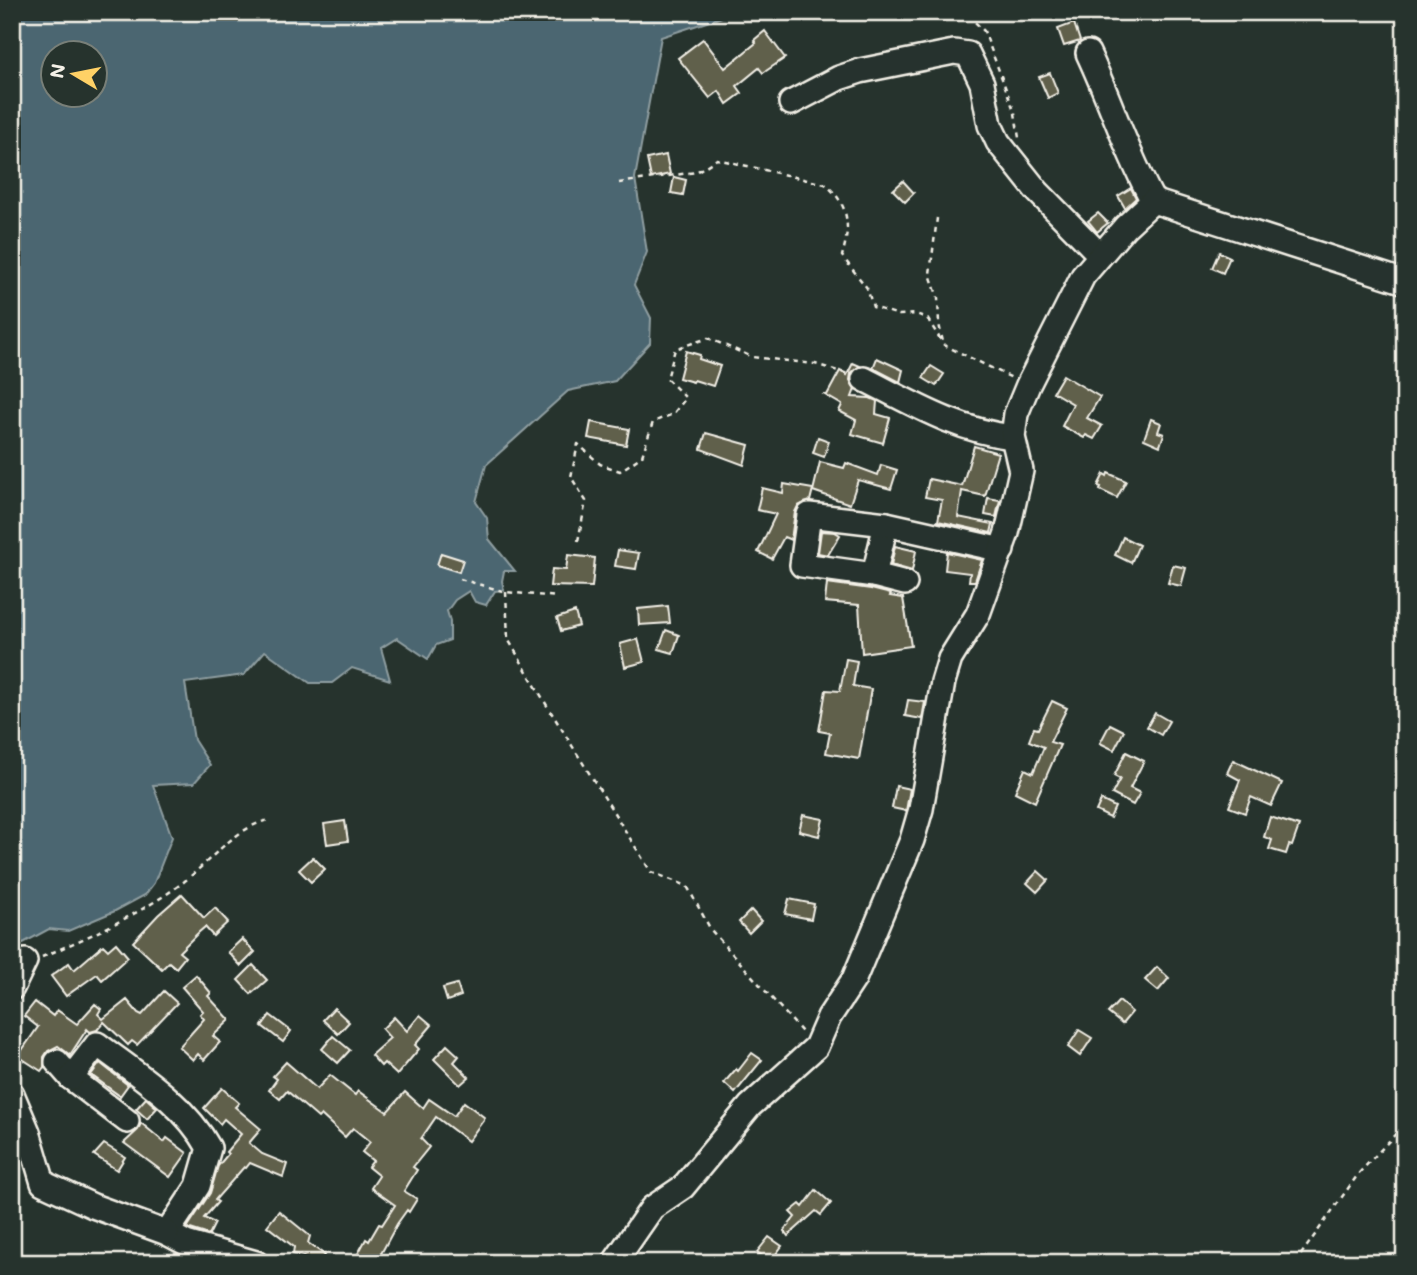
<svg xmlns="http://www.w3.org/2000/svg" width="1417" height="1275" viewBox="0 0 1417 1275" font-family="Mali,sans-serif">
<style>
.water{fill:#4c6671;stroke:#8f9ea1;stroke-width:2;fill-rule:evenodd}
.building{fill:#61604c;stroke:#f4f1e8;stroke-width:2}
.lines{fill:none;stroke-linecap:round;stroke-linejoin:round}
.minor-casing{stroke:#f4f1e8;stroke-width:28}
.path{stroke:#f4f1e8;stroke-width:2.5;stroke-dasharray:5 5;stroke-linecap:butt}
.minor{stroke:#26332d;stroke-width:23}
</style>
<rect width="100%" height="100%" fill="#26332d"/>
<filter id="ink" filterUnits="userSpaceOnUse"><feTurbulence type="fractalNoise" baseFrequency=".0143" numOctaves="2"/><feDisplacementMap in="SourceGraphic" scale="14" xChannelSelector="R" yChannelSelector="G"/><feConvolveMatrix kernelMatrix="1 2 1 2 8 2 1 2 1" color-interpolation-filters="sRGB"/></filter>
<g filter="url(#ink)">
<!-- water -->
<path class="water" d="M12,12H737L661,37L635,178L647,252L634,285L651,318L650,343L615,381L568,391L486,465L476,502L487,518L489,539L515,571H504L502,581L504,590L495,591L486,605L475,602L469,591L455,600L447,611L450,621V640L436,645L428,659L397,638L381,648L390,680L352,668L332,683H310L265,651L244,675L185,683L194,740L210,765L194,783L153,785L172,837L154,883L145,895L115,911L68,931L49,929L12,949ZM52,52H94V94H52Z"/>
<!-- building -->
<g class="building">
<path d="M1074,23L1080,41L1064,46L1058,29Z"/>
<path d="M765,31L785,58L763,73L759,68L737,86L742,93L727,104L719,91L710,98L678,58L703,39L725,68L756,43L754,40Z"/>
<path d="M1050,73L1058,93L1048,98L1039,77Z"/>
<path d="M666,155L670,174L651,178L647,159Z"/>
<path d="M674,177L686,180L683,195L671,193Z"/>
<path d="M903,181L914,193L905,202L893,190Z"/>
<path d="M1131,188L1136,198L1125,208L1118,196Z"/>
<path d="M1098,213L1108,223L1097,232L1088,221Z"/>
<path d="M1219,252L1230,257L1223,273L1212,268Z"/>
<path d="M686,351L700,355L699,359L720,366L713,386L694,380L693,382L679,378Z"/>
<path d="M877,358L903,370L900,382L873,368Z"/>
<path d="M853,363L860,366L851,373L850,380L855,389L852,397L870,398L877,401L876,414L890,418L883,443L852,434L856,420L839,411L842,405L825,395H827L840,371L847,375Z"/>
<path d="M931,366L944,374L936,386L923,378Z"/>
<path d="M1063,375L1100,397L1087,418L1102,426L1094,439L1086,435L1084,438L1062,426L1073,404L1053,392Z"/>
<path d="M1151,419L1161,423L1158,432L1164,434L1160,446L1144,439Z"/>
<path d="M591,422L629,429L626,445L588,438Z"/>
<path d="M706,433L749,445L744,465L701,449Z"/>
<path d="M818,437L829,441L824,457L813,453Z"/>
<path d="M974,446L998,453L985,496L962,491L958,517L993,524L991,533L938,521L942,500L925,497L929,479L962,486Z"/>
<path d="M820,462L844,468L846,463L878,475L881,465L897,470L891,489L858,480L850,504L813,491Z"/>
<path d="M1108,473L1126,481L1117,498L1100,490L1101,487L1098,486L1104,474L1107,476Z"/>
<path d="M784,484L813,489L810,501L798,506L795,512L791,540L784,537L772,559L758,552L776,514L757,510L762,488L783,493Z"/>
<path d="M988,498L1000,500L996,517L985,515Z"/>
<path d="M821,531L835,532L840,535L828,555L818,553Z"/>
<path d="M1123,537L1139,545L1131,563L1115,555Z"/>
<path d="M895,546L916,551L912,571L891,565Z"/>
<path d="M618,550L639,553L636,569L615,566Z"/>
<path d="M947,552L982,560L975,581H969L970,573L945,570Z"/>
<path d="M441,553L463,560L459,572L437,565Z"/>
<path d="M568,555L595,558L592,587L550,586L552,569L566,570Z"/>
<path d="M1173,565L1186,568L1181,586L1168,583Z"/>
<path d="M827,583L871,589L891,594L890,596L903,598L911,646L862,653L859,605L825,602Z"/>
<path d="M668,606L670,623L639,625L638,609Z"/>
<path d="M575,612L579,626L561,631L557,618Z"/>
<path d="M666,630L679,635L673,653L659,649Z"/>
<path d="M638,639L644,662L625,667L620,644Z"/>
<path d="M846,659L857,661L853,686L871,689L859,759L826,753L830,733L819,731L826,690L840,691Z"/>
<path d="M908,700L925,702L922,719L905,716Z"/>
<path d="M1052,701L1067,708L1050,742L1060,745L1035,802L1015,792L1025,769L1033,773L1044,747L1029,741L1034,728L1038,729Z"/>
<path d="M1155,713L1169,721L1161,735L1147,727Z"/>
<path d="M1110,724L1124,731L1114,750L1100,743Z"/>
<path d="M1126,752L1144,761L1130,788L1140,793L1133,805L1112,794L1120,779L1114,776Z"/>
<path d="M1233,760L1282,783L1271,806L1251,797L1245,813L1229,807L1240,780L1227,773Z"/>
<path d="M896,786L910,789L906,811L892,808Z"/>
<path d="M1101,800L1115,807L1110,818L1096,811Z"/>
<path d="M803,815L823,819L819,836L799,831Z"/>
<path d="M1270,817L1299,826L1292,846L1289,845L1286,854L1269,849L1272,840L1264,837Z"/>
<path d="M345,821L348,841L327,844L324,824Z"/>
<path d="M313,857L325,869L311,882L299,870Z"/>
<path d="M1038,871L1048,880L1037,892L1027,883Z"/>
<path d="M182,894L204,918L215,908L228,922L213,936L205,927L198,933L179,952L185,957L176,968L169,962L162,969L133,942L158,915Z"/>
<path d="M789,899L814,904L811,919L785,914Z"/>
<path d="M751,910L761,921L749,933L739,922Z"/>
<path d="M242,939L255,952L241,966L228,952Z"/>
<path d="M116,943L128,957L102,980L97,974L66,996L51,976L69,963L74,970L103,945L108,950Z"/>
<path d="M253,965L267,980L251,994L238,980Z"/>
<path d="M1157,967L1169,978L1158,991L1145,980Z"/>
<path d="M196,975L211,993L208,996L230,1020L213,1036L220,1042L204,1060L198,1054L193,1060L179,1047L204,1019L200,1014L203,1011L182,987Z"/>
<path d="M457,984L461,996L447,1001L443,988Z"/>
<path d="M164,991L177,1003L137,1045L132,1041L128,1045L104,1022L97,1030L90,1032L87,1029L70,1055L58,1046L48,1051L44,1057V1067L41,1071L18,1056L38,1027L24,1016L35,1002L53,1016L57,1010L77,1024L95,1004L101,1009L98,1014L103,1019L127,1000L138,1013L142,1015Z"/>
<path d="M1119,1001L1132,1012L1122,1024L1108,1013Z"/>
<path d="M334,1008L349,1022L338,1034L323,1020Z"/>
<path d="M270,1015L291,1031L283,1042L262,1026Z"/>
<path d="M420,1015L432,1025L415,1045L419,1049L397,1075L384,1063L381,1066L371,1055L390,1038L382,1029L394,1017L407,1031Z"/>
<path d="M1079,1030L1092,1038L1080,1056L1068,1047Z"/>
<path d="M333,1036L350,1050L338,1063L322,1049Z"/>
<path d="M447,1045L459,1056L454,1062L469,1077L460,1085L434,1059Z"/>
<path d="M752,1053L762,1060L735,1093L724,1083L736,1069L738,1071Z"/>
<path d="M286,1062L317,1089L330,1075L355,1095L358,1091L387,1112L405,1092L423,1108L429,1099L454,1116L464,1102L485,1118L468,1141L436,1117L421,1139L429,1147L413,1167L417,1170L404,1191L417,1199L409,1212L407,1210L397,1224L376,1263H353L366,1239L369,1241L379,1224L382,1225L395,1205L371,1188L379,1176L368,1167L373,1161L362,1152L370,1142L353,1128L345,1137L321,1115L318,1118L287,1091L280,1099L269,1090L277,1079L273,1076Z"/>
<path d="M100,1063L128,1085L120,1096L91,1075Z"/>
<path d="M222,1088L239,1103L235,1107L261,1129L249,1143L262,1154L287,1164L283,1177L250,1163L246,1168L244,1167L215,1200L218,1202L204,1218L215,1223L209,1235L187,1228L210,1193L218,1166L228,1154L226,1152L241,1134L224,1119L220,1124L204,1108Z"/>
<path d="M146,1098L157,1108L147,1119L136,1109Z"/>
<path d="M141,1123L164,1142L167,1138L187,1153L170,1177L124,1143L138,1130Z"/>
<path d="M104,1144L125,1157L117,1170L94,1155Z"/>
<path d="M816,1190L831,1203L821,1215L816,1211L788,1236L784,1231L795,1217L790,1212L800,1204L803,1207Z"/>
<path d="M279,1211L310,1236L308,1243L325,1255L320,1263H313L303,1256L293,1254L294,1247L267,1226Z"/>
<path d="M769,1237L782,1246L770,1262L757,1252Z"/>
</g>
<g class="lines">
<!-- minor casing -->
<g class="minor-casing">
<g id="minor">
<path d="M1088,53C1111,102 1127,154 1153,201"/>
<path d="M791,103L839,78L860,71L954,52L968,54L982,83L990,125L998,142L1037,191L1100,255"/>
<path d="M864,379C913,404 958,431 1013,437"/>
<path d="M874,575L886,524"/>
<path d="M905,583L874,575L802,565L809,515L886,524L1002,550"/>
<path d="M12,988L25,961"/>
<path d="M57,1062L71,1078L127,1121"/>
<path d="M71,1078L97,1044C137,1074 185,1104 209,1148L198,1186L167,1233L186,1243L256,1263"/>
<path d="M12,1094L28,1132L43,1183L93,1206L167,1233"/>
<path d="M614,1263L652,1208L683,1187L750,1106L816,1047L829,1017L854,979L912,840L921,809L943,682L950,659L978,614L1007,533L1021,471L1013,437L1016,414L1028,385L1083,276L1125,227L1153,201L1405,282"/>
</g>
</g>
<!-- path -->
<g class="path">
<path d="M958,12L972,19L984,31L1015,113L1019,138"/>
<path d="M619,183L696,172L717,159L825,184C849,204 851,226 842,256L867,288L873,307L899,315L916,314L927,318L944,345L1012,378"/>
<path d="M937,218L930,274L938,298L939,324L943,342"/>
<path d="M578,541L586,501L571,477L578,444L600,464L620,471L642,456L653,422L673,414L686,398L667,379L675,349L708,338L752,357L815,364L848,374"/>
<path d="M460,579L506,592L557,597"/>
<path d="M506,592L508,639L546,704L651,872L687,886L711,930L802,1032"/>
<path d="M42,957C90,936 139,915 181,884C209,863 233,829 268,820"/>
<path d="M1295,1263L1359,1173L1405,1124"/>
</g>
<!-- minor -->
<use href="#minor" class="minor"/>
</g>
</g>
<!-- margin -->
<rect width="1417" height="1275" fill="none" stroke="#26332d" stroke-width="42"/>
<rect x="21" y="21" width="1375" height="1233" fill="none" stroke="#f4f1e8" stroke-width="2.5" filter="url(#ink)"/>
<!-- north arrow -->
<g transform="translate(74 74) rotate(280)"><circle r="33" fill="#26332d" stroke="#787f78" stroke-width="2"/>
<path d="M0-5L12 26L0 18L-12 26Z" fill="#ffd166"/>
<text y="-10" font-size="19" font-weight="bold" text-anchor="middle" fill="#f4f1e8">N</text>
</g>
</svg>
